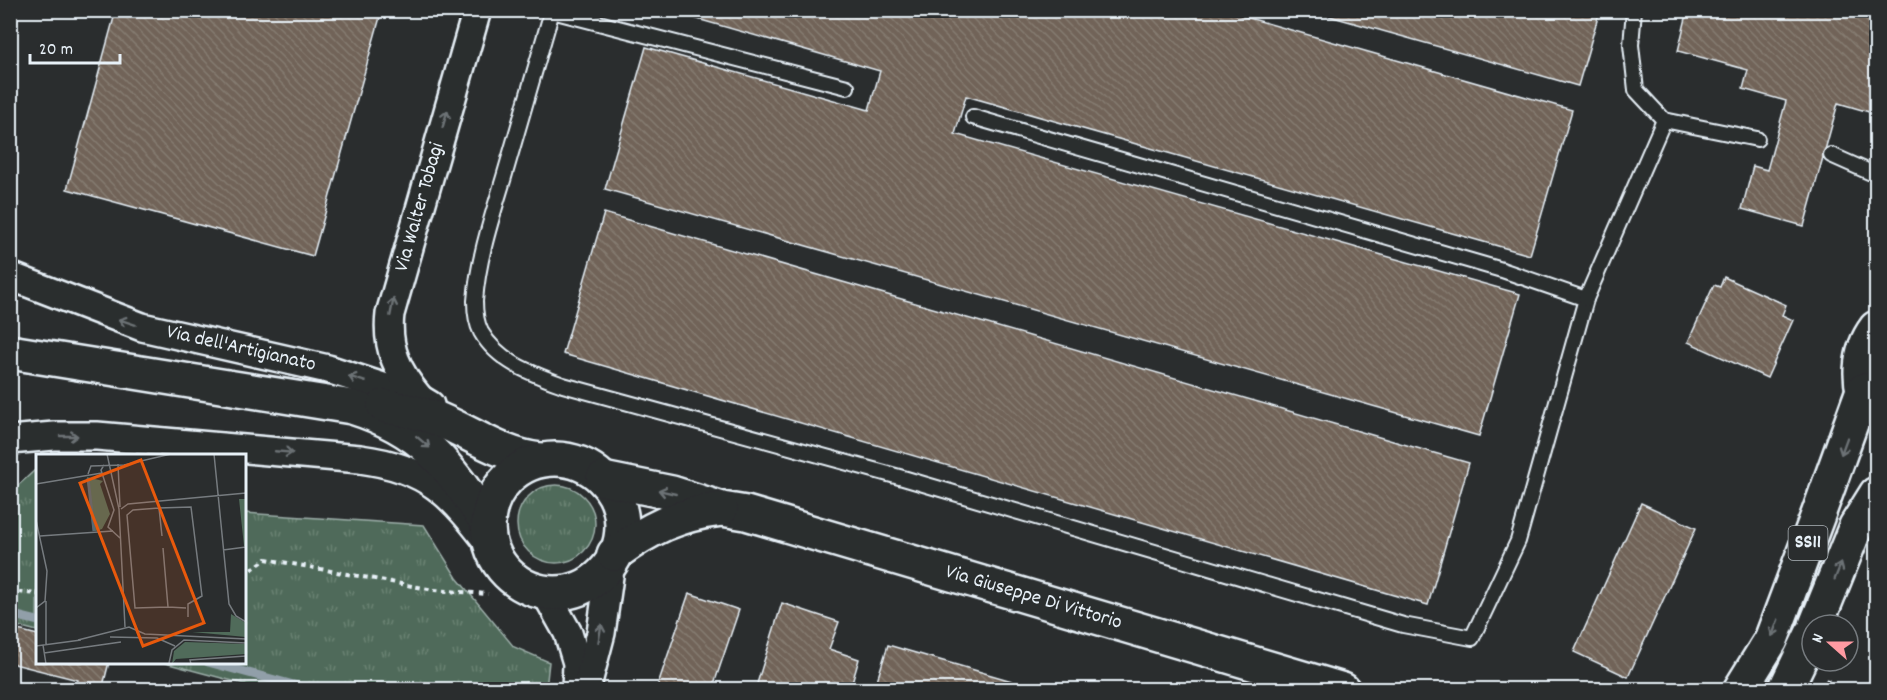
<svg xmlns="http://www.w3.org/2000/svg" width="1887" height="700" viewBox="0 0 1887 700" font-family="Dekko,sans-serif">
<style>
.grass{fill:url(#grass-tufts);stroke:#9caea9;stroke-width:1.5}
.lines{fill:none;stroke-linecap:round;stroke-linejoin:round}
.stream{stroke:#919fa9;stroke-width:9}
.building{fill:url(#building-back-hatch);stroke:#e8f1f8;stroke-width:1.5}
.lane-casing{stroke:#e8f1f8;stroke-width:18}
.street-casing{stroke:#e8f1f8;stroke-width:32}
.secondary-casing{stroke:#e8f1f8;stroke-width:38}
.primary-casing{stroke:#e8f1f8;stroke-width:38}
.path{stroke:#e8f1f8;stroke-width:4;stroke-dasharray:4.5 4.5;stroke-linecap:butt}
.lane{stroke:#2a2d2e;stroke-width:14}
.street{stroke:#2a2d2e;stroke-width:27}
.secondary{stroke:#2a2d2e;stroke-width:33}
.primary{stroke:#2a2d2e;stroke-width:33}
.oneway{stroke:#6c7275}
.labels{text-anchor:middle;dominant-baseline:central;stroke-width:4.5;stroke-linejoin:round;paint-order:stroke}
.shield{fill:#2a2d2e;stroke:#afb6bb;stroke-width:1.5}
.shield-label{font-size:20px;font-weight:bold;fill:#e8f1f8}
.street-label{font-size:21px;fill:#e8f1f8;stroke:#2a2d2e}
.inset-river{fill:none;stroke:#576974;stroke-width:3}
.inset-road{fill:none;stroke:#767b7f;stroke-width:1.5}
.view{fill:#e8590c;fill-opacity:0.15;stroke:#e8590c;stroke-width:3}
.inset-edge{fill:none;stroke:#e8f1f8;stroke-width:3}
</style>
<defs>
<pattern id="grass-tufts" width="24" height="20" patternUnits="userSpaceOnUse" patternTransform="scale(1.5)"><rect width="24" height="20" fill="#506b5a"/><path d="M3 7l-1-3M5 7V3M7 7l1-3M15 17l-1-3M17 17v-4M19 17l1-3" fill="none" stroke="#698172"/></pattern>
<pattern id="building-back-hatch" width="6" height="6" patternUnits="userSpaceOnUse" patternTransform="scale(1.5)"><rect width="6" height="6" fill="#716458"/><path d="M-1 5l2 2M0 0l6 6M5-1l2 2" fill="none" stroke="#857b71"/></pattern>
</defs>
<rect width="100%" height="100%" fill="#2a2d2e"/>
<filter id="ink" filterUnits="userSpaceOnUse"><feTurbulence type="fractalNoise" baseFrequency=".0167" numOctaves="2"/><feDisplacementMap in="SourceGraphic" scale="12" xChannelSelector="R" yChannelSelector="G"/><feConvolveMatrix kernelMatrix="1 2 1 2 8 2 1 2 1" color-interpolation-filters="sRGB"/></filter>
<g filter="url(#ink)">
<!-- grass -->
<g class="grass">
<path d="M37,470H38L37,631L10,624L11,492L34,471Z"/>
<circle cx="556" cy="524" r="39"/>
<path d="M245,513L424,525L457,578L514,647L549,662L546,689H263L165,663L244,662Z"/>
</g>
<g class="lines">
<!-- stream -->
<g class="stream">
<path d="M10,614L38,621"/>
<path d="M208,662L312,690"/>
</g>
</g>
<!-- building -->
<g class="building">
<path d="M116,10H382L313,256L67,189Z"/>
<path d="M666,10H1221L1572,110L1530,255L966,96L955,134L1520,294L1479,436L605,189L646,47L869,110L880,71Z"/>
<path d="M1308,10H1600L1578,86Z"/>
<path d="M1673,10H1863L1876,14V114L1838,103L1804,226L1742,209L1753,166L1767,170L1786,101L1743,89L1748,70L1678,51L1687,14Z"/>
<path d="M604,213L1469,463L1428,605L563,354Z"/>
<path d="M1724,277L1786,305L1782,315L1793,320L1767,378L1688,342L1714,285L1720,287Z"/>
<path d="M1641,503L1696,528L1628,677L1574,652Z"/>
<path d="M689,593L739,610L712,690H656Z"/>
<path d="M782,603L839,622L829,649L859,659L850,690H755Z"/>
<path d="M10,628L38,635V662H109L102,690H75L78,680L10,663Z"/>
<path d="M888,645L1012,681L1009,690H874Z"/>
</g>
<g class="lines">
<!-- lane casing -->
<g class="lane-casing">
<g id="lane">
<path d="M1634,10L1631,45L1636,90L1664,120L1757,139"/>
<path d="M847,87L552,11C536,66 520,121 504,177C492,217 478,259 475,301C475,311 476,322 481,332C498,362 533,374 563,385L903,478L1403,625L1472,638L1518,541L1586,299L1502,270L973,117"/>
<path d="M1831,155L1876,175"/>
<path d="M1586,299L1664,120"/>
</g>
</g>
<!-- street casing -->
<g class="street-casing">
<g id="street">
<path id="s1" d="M10,276L142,327L328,369L420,399L430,405"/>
<path id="s2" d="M420,399C398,373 386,348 390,314L477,10"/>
<path d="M10,440L54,436H97L360,459C429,468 451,494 491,546"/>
<path d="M545,592L568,633L577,663L576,690"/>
<path d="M586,690L601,633L611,562"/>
</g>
</g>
<!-- secondary casing -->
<g class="secondary-casing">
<g id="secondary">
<path d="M10,352L352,407C425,430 447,464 488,525"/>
<path d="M384,406C401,409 419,412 435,418C470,432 502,456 540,460"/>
<circle cx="555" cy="526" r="67"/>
<path id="s3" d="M603,479L672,493L722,509L746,513L1343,690"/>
<path d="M614,554C649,529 677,514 721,509"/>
</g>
</g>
<!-- primary casing -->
<g class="primary-casing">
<g id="primary">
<path d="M1871,411C1856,384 1858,352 1876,328"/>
<path d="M1816,625L1856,526L1876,494"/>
<path d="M1740,690L1771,640L1818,515L1863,390"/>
<path d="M1785,690L1812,634"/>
</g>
</g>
<!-- path -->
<g class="path">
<path d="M244,575L266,559L434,590L488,594"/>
<path d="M10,591L38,594"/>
<path d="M1824,690L1828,679"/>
</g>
<!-- lane -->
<use href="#lane" class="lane"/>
<!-- street -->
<use href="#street" class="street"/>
<!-- secondary -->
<use href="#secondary" class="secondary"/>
<!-- primary -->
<use href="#primary" class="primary"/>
</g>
<!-- one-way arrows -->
<defs><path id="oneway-shaft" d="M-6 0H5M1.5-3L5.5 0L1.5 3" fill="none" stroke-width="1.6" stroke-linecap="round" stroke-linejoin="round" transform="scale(1.5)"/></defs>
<g class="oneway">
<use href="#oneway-shaft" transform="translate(445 119) rotate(-74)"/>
<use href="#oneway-shaft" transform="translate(392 307) rotate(-79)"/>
<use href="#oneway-shaft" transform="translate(127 322) rotate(-162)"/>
<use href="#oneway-shaft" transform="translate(357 379) rotate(-162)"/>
<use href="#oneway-shaft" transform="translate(69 436)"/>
<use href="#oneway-shaft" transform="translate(423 442) rotate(41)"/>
<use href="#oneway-shaft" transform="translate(1844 446) rotate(110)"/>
<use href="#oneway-shaft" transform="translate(284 452) rotate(5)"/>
<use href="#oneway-shaft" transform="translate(667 492) rotate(-167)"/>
<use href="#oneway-shaft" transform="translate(1838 571) rotate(-68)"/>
<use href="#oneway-shaft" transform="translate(1775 628) rotate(111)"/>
<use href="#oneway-shaft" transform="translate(600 633) rotate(-80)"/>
</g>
</g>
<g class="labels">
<!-- shield labels -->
<rect class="shield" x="1788.5" y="526" width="39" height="34" rx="4.5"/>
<g class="shield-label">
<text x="1808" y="543">SS11</text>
</g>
<!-- street labels -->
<g class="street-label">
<text stroke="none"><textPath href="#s2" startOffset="204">Via Walter Tobagi</textPath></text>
<text stroke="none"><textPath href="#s1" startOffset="243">Via dell'Artigianato</textPath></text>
<text stroke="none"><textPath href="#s3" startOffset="447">Via Giuseppe Di Vittorio</textPath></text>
</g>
</g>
<!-- overview -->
<g transform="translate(36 454)">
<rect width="210" height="210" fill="#2a2d2e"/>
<path d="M51,23L67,27L64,30L74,60L66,75L60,77H57ZM203,45H210V92H208ZM195,160L210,169V183L156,178H194ZM149,188L210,190V200L140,205L136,210L138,197Z" fill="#506b5a"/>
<path class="inset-river" d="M52,24L58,77"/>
<path class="inset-road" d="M71,0L83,55L89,173M178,0L193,150L200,162L210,168M82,10L84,53M68,11L65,16L78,56L72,73L84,84M52,20L55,12L88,11L135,0M0,30L66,19M123,54L97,56L91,61L99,154L132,153L127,94M85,55L92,50L210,39M0,66L11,117L9,147L0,154M4,82L77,77M126,82L123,54L155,53L166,142L152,150V163M187,96L210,93M10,147V191M132,153L150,154M74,183L121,184L139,192M42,186L93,173L109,180L210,185M7,191L10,210M0,192L45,186M8,199L85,188M133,209L136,196L148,186L210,189M155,210L154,206L210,202"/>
<path class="view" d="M105,6L168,169L107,192L44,29Z"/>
<rect width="210" height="210" class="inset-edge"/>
</g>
<!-- margin -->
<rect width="1887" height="700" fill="none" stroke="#2a2d2e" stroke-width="36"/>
<rect x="18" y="18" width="1851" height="664" fill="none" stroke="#e8f1f8" stroke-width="2" filter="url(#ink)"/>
<!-- north arrow -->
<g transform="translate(1830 643) rotate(291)"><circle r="28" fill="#2a2d2e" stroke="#767b7f" stroke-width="1.5"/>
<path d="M0-4.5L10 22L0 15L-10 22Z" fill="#ff9aa2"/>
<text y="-9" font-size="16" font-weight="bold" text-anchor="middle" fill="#e8f1f8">N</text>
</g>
<!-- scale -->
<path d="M30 54v9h90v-9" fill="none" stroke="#e8f1f8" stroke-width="3"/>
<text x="39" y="54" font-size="18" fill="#e8f1f8" stroke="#2a2d2e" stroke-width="4.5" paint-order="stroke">20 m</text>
</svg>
